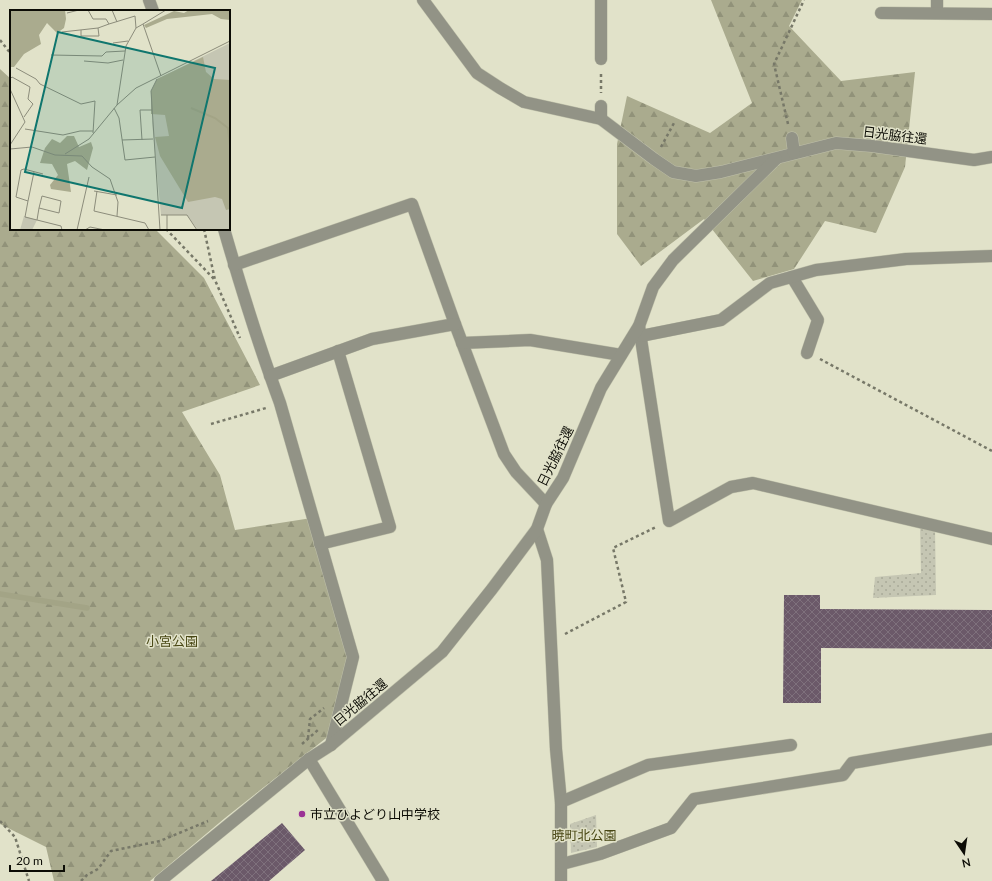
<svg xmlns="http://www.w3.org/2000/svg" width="992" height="881" viewBox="0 0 992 881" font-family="Lato,'Noto Sans JP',sans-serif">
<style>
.grass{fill:url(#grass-dots)}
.forest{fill:url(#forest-firs)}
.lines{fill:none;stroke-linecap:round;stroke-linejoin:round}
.stream{stroke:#a3a486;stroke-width:5.5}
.building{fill:url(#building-cross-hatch)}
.minor-casing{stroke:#bfc0aa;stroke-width:13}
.path{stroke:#777868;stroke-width:2.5;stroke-dasharray:3 3;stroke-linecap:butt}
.minor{stroke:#929386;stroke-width:12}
.poi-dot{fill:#9b3295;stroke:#e1e2c9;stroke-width:1.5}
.labels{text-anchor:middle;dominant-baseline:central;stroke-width:3;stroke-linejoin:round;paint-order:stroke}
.street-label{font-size:13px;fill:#0c0c05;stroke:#e1e2c9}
.park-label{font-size:13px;fill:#484714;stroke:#e1e2c9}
.poi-label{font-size:13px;fill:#0c0c05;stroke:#e1e2c9;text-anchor:start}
.inset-river{fill:none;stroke:#a3a486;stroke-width:2}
.inset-road{fill:none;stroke:#8c8c7b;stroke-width:1}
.view{fill:#0f766e;fill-opacity:0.15;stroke:#0f766e;stroke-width:2}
.inset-edge{fill:none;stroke:#0c0c05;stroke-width:2}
</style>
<defs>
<pattern id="grass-dots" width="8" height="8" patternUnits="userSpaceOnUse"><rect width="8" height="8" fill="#c5c6b3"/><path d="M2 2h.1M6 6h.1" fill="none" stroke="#a8a998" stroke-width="1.8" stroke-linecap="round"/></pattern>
<pattern id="forest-firs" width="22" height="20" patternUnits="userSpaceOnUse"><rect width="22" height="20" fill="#aaab8e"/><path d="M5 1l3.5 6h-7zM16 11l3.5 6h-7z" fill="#919279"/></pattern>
<pattern id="building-cross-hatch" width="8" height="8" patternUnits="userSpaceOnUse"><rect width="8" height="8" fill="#6b5969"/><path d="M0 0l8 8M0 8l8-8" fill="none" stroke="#7e707c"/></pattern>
</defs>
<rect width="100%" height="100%" fill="#e1e2c9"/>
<!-- grass -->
<g class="grass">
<path d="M920,523L935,527L936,595L873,598L875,577L921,573Z"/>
<path d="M596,815L597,847L571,853L570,824Z"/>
</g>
<!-- forest -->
<g class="forest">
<path d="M711,0H802L789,26L841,81L915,72L905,167L876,233L825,221L794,269L753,281L704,219L641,266L617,234V144L627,96L710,133L752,103Z"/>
<path d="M0,69L11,79V229H155L204,278L260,385L182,412L220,475L235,530L318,517L353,657L330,735L225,818L150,881H54L46,847L0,824Z"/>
</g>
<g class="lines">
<!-- stream -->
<path class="stream" d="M0,594L87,608"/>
</g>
<!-- building -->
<g class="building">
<path d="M784,595H820V609L992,610V649L821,648V703H783Z"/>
<path d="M282,823L305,850L269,881H211Z"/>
</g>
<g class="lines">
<!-- minor casing -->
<g class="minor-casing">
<g id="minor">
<path d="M149,0L153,11"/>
<path d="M423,0L477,73L500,88L524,102L601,119L654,159L673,172L696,176L721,172L836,143L872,146L974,160L992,157"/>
<path d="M937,0V13"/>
<path d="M881,13L992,14"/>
<path d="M601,59V0"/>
<path d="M601,119V106"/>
<path d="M792,138L794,153"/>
<path d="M224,229C241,288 259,346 280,403L353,657L331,745"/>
<path d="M234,265L412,204L455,324L504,454L516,472L546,504"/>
<path d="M792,277L818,320L807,353"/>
<path d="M639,326L669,521L731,487L753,483L992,539"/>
<path d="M641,336L721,320L770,283L816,270L906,259L992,256"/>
<path d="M462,343L530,340L621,355"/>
<path d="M270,376L372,339L455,324"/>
<path d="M537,529L547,560L556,749L561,802V881"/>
<path d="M320,544L390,527L338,351"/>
<path d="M309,759L383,881"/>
<path d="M561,802L648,765L791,745"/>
<path d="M562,864L600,854L671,828L694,799L843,775L852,763L992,739"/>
<path d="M160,881L309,759L331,745L442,652L492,589L537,529L546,504L563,478L601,388L639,326L653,287L673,260L776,159"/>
</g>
</g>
<!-- path -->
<g class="path">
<path d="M0,40L11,54"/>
<path d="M601,74V93"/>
<path d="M788,124L774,64L804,0"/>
<path d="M661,147L674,123"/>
<path d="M166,229L214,279"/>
<path d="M204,229L215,280L240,338"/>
<path d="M820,359L992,451"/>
<path d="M211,424L266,408"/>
<path d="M565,634L626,602L613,548L656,527"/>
<path d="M308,738L310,719L324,708"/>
<path d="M302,744L319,729"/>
<path d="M0,821L15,837L29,881"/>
<path d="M81,881L87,875L98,869L111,851L160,841L208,821"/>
</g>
<!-- minor -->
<use href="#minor" class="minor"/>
</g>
<!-- markers -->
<circle class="poi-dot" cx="302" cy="814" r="4"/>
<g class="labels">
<!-- street labels -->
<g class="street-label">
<text transform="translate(895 135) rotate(7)">日光脇往還</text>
<text transform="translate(555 456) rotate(-64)">日光脇往還</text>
<text transform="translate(360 702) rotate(-40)">日光脇往還</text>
</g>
<!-- park labels -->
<g class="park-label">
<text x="172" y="641">小宮公園</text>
<text x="584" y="835">暁町北公園</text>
</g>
<!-- poi labels -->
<g class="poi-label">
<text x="310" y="814">市立ひよどり山中学校</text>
</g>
</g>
<!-- overview -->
<g transform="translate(10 10)">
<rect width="220" height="220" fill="#e1e2c9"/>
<path d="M220,33V220H188L177,205H151L142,112L147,69ZM14,206L27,210L22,220H10Z" fill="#c5c6b3"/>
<path d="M0,0H55L56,9L54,18L47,23L37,13L29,25L31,34L14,44L4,57H0ZM179,0H220V10L211,9L202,4L157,9L136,18L134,15L164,1L174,3ZM193,47L196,62L204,69L220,70V199L216,200L212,189L205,187L178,192L150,146L145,127L159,126L155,105L141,104V81L147,69ZM57,126H64L69,137L81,132L83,138L77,160L65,151L57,154L61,182L41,179L40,175L48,165L42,154L30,153L35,138L42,129L50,133Z" fill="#aaab8e"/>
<path class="inset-river" d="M181,98L205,108L218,118L220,135"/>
<path class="inset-road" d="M78,0L83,9H96L99,14L125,6L126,18M102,0L107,12M57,3L69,0M133,14L156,0M71,20V26H89L88,18M52,22L88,18L99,14M103,33L118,31M41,45L92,46L96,42L115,41M74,51L98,53L113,50M6,58L26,69L30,74L71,94L85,91L83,123M0,69L2,67L20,77L18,89L23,94L14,107M147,69L141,81L150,220M0,79L15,112L0,135M107,95L116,36L126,18L133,14L151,66M104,98L109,108L115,150L145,147M0,102V118M15,119L53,125L70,121H83M112,130L143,129M132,130L130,100H142M0,139L22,137L45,145L72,146L82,157L100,169L108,192L107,206M55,144L79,129L107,95L126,78L220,31M24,162L18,191L6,187L11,160L14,159L33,164M84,181L107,185M87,181L84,201L135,213L139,220M18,191L15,207L51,216L52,220M151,205H177L187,220M157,205V220M27,210L29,198L32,186L51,191L49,203L29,198M67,220L79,167M75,220L80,217L95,220"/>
<path class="view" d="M48,22L205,58L172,198L15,162Z"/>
<rect width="220" height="220" class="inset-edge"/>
</g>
<!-- north arrow -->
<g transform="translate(964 853) rotate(167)" stroke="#e1e2c9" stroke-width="3" paint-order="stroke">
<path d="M0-3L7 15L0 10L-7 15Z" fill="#0c0c05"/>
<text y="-6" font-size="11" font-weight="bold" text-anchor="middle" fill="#0c0c05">N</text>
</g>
<!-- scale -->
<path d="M10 865v6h54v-6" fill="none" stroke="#0c0c05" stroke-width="2"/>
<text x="16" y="865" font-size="12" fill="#0c0c05" stroke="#e1e2c9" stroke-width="3" paint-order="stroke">20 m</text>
</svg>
